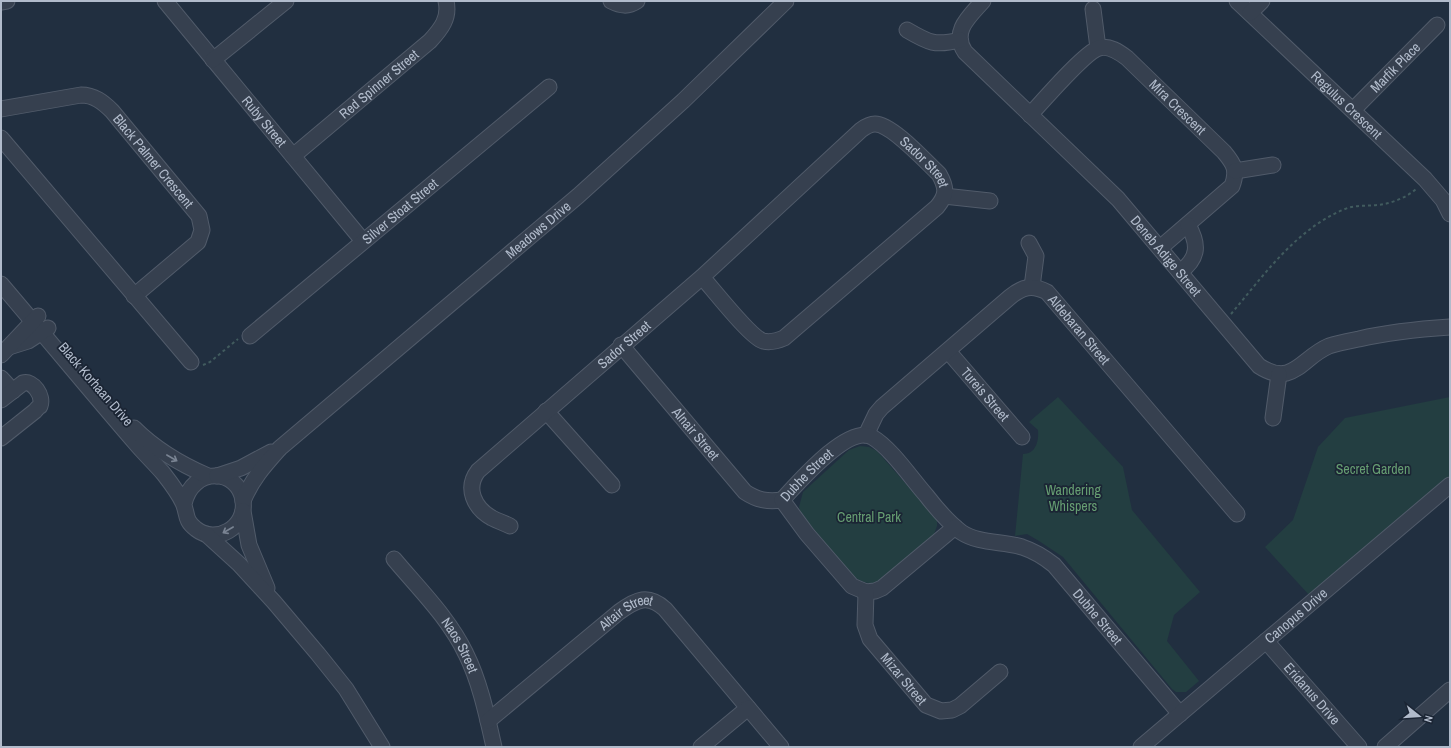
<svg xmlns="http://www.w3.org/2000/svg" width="1451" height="748" viewBox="0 0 1451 748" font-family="'Archivo Narrow',sans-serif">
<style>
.green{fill:#233e41}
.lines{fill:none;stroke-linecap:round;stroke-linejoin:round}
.minor-casing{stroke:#515b6a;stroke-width:17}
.path{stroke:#415b5e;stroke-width:2;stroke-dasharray:3 3;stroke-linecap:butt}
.minor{stroke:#36404f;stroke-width:15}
.oneway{stroke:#7a8493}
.labels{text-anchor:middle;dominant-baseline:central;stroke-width:3.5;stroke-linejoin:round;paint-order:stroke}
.street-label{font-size:14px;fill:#b1bbcb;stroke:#1b2534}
.park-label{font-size:14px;fill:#669e72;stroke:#1b2534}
</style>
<rect width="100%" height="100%" fill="#212f40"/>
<!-- green -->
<g class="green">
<path d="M1058,397L1123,467L1132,510L1200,592L1174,615L1167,641L1199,681L1186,692H1176L1172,689L1063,557L1039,541L1027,534L1015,536L1023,454C1036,454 1039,441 1038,430L1029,422Z"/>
<path d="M1450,397V476L1310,596L1265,547L1293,520L1318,447L1345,418Z"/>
<path d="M860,446L869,447L877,451L937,519V526L933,537L879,582C869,585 862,582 854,577L801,514L799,507L803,492L849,450Z"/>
</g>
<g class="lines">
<!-- minor casing -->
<g class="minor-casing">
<g id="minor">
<path id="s1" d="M165,1L363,241"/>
<path d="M611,1C621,6 628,7 637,1"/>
<path id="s2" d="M983,1C970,16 951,31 965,52L1118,199L1259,366C1293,388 1302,357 1329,346C1338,343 1349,341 1359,339C1389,332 1419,329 1450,327"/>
<path id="s3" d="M1237,1L1425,179L1443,200L1450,214"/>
<path d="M1,2L7,1"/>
<path d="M1093,9L1098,48"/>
<path d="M1250,13L1262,1"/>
<path d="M907,30C929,43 935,46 960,40"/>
<path d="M213,60L286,1"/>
<path id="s4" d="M1,109L81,95C94,95 103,102 112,111L199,216L202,230L198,242L134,296"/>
<path id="s5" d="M1353,110L1437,25"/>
<path id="s6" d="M1030,115C1042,102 1085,52 1099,48C1109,45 1119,52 1127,58L1224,152C1234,164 1238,170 1232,186L1160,248"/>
<path d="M1,138L191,362"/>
<path id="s7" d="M293,156L430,41C441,29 450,18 446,1"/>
<path d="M1235,171L1273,165"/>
<path d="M944,196L990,201"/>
<path d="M1029,243L1036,256L1032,287"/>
<path d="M1180,272C1199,258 1199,244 1188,225"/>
<path d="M1,284C47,338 92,393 138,446C146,455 155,464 163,473C170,482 178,492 183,503C188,514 184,520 196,529C216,545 247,527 243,501C239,468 192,466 184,504"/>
<path id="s8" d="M250,336L549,87"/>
<path id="s9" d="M621,345L745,492C757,500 767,502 782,500"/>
<path d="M9,347L28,341L48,328"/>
<path id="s10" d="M948,351L1022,437"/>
<path d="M1,355L38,316"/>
<path d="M1,378L13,391"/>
<path d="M1,400L23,383C33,380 44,396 40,406C39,406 35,411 35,411L1,438"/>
<path d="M546,411L612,485"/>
<path d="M1273,418L1279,374"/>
<path d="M134,428C156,450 180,464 208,476"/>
<path id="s11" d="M866,435L876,414L882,407L1010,297C1022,287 1032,284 1047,292L1237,514"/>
<path d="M217,476L241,468L271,452"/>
<path id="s12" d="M782,500C797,484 848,424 872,437C891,448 911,478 926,495C936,508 948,522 961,532C979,544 1002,541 1022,547C1034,551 1044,557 1054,565L1180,714"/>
<path d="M782,500L807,534L852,586L866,592L875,591L882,588L955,527"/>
<path id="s13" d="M243,501C252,479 264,466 280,448L578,196L683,101L786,1"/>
<path d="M243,511L249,545L267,588"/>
<path id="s14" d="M510,526C504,523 498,521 492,518C474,508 465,488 478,471L702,277L861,130C865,127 870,124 875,124C892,124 926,162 939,174C947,188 947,195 937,207L784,338C777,341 771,343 763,341C750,337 713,289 702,277"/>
<path d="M206,534L239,564L274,602L318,654L346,689L382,747"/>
<path id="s15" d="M394,559C419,589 449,618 466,654C480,682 487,716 494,747"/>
<path id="s16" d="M866,592L865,625L870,639L926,705L941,711L952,710L960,706L1000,672"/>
<path id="s17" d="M1266,641L1359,747"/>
<path id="s18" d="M488,721L619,612C637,599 648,594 665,609L781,747"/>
<path d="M701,747L748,708"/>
<path id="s19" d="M1141,747L1450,485"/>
<path d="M1385,747L1450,690"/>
</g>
</g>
<!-- path -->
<g class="path">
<path d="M1231,314C1264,275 1296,229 1345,209C1357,204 1371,207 1384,204C1395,202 1409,196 1417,188"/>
<path d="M203,365L210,362L238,339"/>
</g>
<!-- minor -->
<use href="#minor" class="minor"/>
</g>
<!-- one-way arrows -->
<defs><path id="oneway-shaft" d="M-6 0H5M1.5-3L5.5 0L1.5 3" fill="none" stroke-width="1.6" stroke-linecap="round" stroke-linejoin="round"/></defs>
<g class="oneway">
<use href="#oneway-shaft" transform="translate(172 458) rotate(30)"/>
<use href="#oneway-shaft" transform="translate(228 530) rotate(150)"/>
</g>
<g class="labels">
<!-- street labels -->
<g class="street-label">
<text stroke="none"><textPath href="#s5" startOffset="60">Marfik Place</textPath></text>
<text stroke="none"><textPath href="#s7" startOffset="112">Red Spinner Street</textPath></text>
<text stroke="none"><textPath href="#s3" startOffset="151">Regulus Crescent</textPath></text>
<text stroke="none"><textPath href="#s6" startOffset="198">Mira Crescent</textPath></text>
<text stroke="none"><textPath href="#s1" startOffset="156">Ruby Street</textPath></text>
<text stroke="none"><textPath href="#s4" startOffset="182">Black Palmer Crescent</textPath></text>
<text stroke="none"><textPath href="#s14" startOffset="668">Sador Street</textPath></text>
<text stroke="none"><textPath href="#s8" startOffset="195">Silver Stoat Street</textPath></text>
<text stroke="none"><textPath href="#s13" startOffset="403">Meadows Drive</textPath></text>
<text stroke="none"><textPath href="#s2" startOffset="346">Deneb Adige Street</textPath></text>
<text stroke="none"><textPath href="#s11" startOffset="291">Aldebaran Street</textPath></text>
<text stroke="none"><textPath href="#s14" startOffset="269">Sador Street</textPath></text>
<text transform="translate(96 384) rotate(49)">Black Korhaan Drive</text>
<text stroke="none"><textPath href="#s10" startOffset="57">Tureis Street</textPath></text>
<text stroke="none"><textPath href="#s9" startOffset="116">Alnair Street</textPath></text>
<text stroke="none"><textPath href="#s12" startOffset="35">Dubhe Street</textPath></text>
<text stroke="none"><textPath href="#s12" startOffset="413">Dubhe Street</textPath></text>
<text stroke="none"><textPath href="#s19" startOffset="203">Canopus Drive</textPath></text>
<text stroke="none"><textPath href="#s18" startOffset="177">Altair Street</textPath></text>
<text stroke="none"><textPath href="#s15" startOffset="109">Naos Street</textPath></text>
<text stroke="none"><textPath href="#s16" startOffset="100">Mizar Street</textPath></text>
<text stroke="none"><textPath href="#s17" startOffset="70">Eridanus Drive</textPath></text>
</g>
<!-- park labels -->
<g class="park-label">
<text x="1373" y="469">Secret Garden</text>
<text x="1073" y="490">Wandering<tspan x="1073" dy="16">Whispers</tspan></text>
<text x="869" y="517">Central Park</text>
</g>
</g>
<!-- border -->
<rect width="1451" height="748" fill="none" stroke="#b1bbcb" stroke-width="4"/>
<!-- north arrow -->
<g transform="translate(1419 716) rotate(107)" stroke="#1b2534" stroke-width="3" paint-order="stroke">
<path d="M0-3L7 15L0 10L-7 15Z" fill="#b1bbcb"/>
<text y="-6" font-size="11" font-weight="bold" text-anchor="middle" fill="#b1bbcb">N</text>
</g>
</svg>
